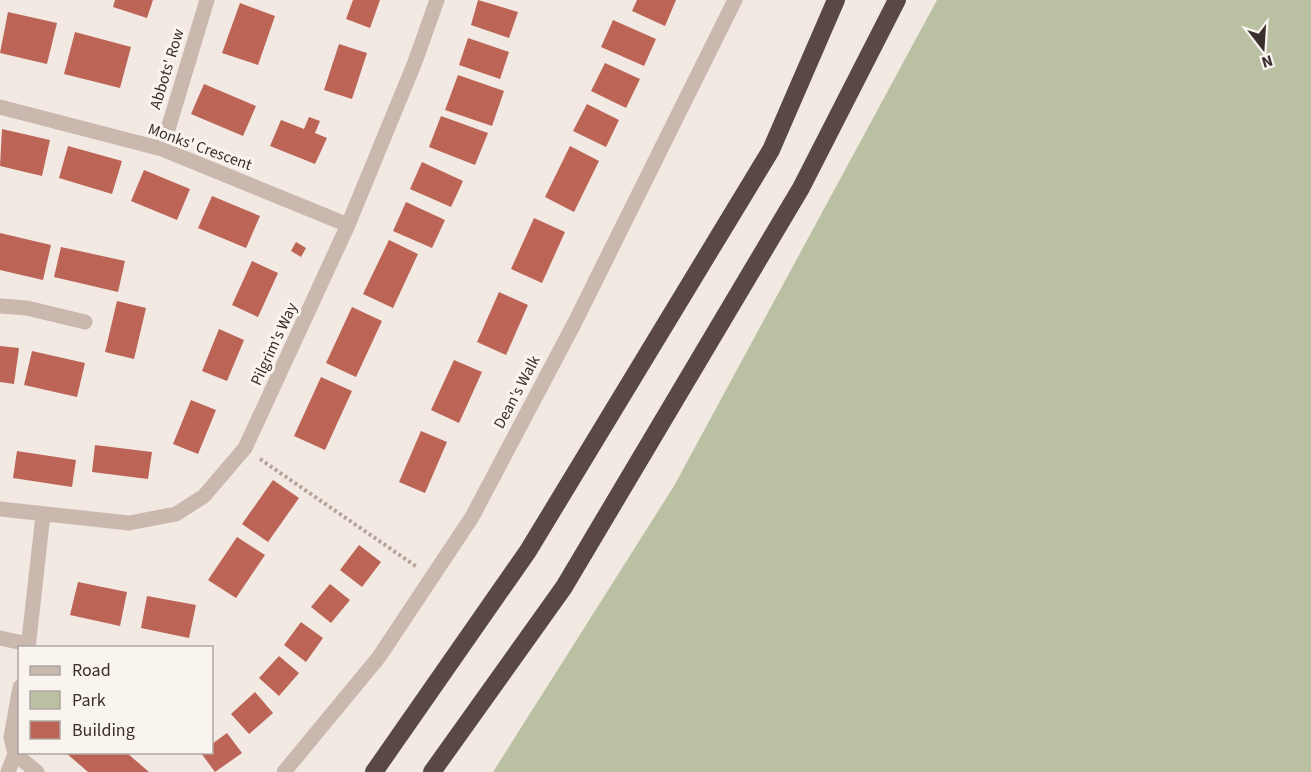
<svg xmlns="http://www.w3.org/2000/svg" width="1311" height="772" viewBox="0 0 1311 772" font-family="'Source Sans 3',sans-serif">
<rect width="100%" height="100%" fill="#f2e9e3"/>
<path fill="#bac1a3" d="M937,0H1311V772H493L674,486Z"/>
<path fill="#bc6456" d="M115,0H153L147,18L113,7Z
M353,0H380L370,28L346,19Z
M478,0L518,12L509,38L471,25Z
M637,0H676L665,26L632,11Z
M240,3L275,16L258,65L222,53Z
M8,12L57,23L47,64L0,53Z
M613,20L656,39L644,66L601,47Z
M75,32L131,47L120,88L64,74Z
M468,38L509,52L500,79L459,65Z
M339,44L367,53L352,99L324,90Z
M605,63L640,79L626,108L591,91Z
M458,75L504,91L492,126L445,110Z
M204,84L256,106L243,136L191,114Z
M587,104L619,120L606,147L573,131Z
M441,116L488,133L475,165L429,147Z
M309,117L320,121L315,133L327,138L315,164L270,146L281,120L304,129Z
M2,129L50,140L42,176L0,166Z
M68,146L122,161L112,194L59,178Z
M570,146L599,161L574,212L545,197Z
M422,162L463,181L451,207L410,189Z
M144,170L190,189L177,220L131,201Z
M212,196L260,216L246,248L198,228Z
M406,202L445,220L432,248L393,231Z
M534,218L565,232L542,283L511,269Z
M0,233L51,245L43,280L0,270Z
M389,240L418,254L393,308L363,294Z
M296,242L306,248L301,257L291,251Z
M61,247L125,261L118,292L54,277Z
M252,261L278,273L258,317L232,305Z
M499,292L528,305L506,355L477,342Z
M117,301L146,308L134,359L105,352Z
M352,307L382,321L356,377L326,363Z
M219,329L244,340L227,381L202,371Z
M0,346L19,348L14,384L0,382Z
M32,351L85,363L77,397L24,385Z
M454,360L482,372L459,423L431,410Z
M321,377L352,391L325,450L294,436Z
M191,400L216,410L198,454L173,444Z
M421,431L447,442L425,493L399,482Z
M95,445L152,452L148,479L92,472Z
M17,451L76,460L72,487L13,478Z
M273,480L299,498L268,542L242,524Z
M237,537L265,555L236,598L208,580Z
M359,545L381,562L362,587L340,570Z
M78,582L127,592L120,626L70,615Z
M330,584L350,600L331,623L311,607Z
M147,596L196,605L189,638L141,628Z
M301,622L323,638L306,662L284,645Z
M279,656L299,673L279,696L259,678Z
M255,692L273,713L249,734L231,714Z
M227,733L242,753L215,772L201,753H212V744Z
M66,753H127L149,772H88Z"/>
<g fill="none" stroke-linecap="round" stroke-linejoin="round">
<path stroke="#b6a299" stroke-width="4" stroke-dasharray="3 3" stroke-linecap="butt" d="M260,459L417,567"/>
<path stroke="#cab8af" stroke-width="15" d="M0,107L162,149L348,225
M162,149L207,0
M0,306L27,308L85,322
M0,509L129,523L176,514L204,496L245,448L348,225L415,62L437,0
M0,638L28,644
M28,648L43,515
M20,687L11,737L15,754L37,772
M8,772L15,754
M284,772L379,657L472,517L574,324L735,0"/>
<path stroke="#594844" stroke-width="18" d="M374,772L528,551L771,150L836,0
M432,772L564,587L801,188L897,0"/>
</g>
<g text-anchor="middle" dominant-baseline="central" stroke-width="6" stroke-linejoin="round" paint-order="stroke">
<g font-size="16" fill="#392f2c" stroke="#faf4ef">
<text transform="translate(167 69) rotate(-73)">Abbots' Row</text>
<text transform="translate(200 147) rotate(20)">Monks' Crescent</text>
<text transform="translate(274 344) rotate(-65)">Pilgrim's Way</text>
<text transform="translate(517 392) rotate(-62)">Dean's Walk</text>
</g>
</g>
<rect x="18" y="646" width="195" height="108" fill="#faf4ef" stroke="#ada5a1" stroke-width="1.5"/>
<rect x="30" y="666" width="30" height="9" fill="#cab8af" stroke="#ada5a1" stroke-width="1.5"/>
<text x="72" y="676" font-size="18" fill="#392f2c">Road</text>
<rect x="30" y="691" width="30" height="18" fill="#bac1a3" stroke="#ada5a1" stroke-width="1.5"/>
<text x="72" y="706" font-size="18" fill="#392f2c">Park</text>
<rect x="30" y="721" width="30" height="18" fill="#bc6456" stroke="#ada5a1" stroke-width="1.5"/>
<text x="72" y="736" font-size="18" fill="#392f2c">Building</text>
<g transform="translate(1263 48) rotate(163)" stroke="#faf4ef" stroke-width="4.5" paint-order="stroke">
<path d="M0-4.5L10 22L0 15L-10 22Z" fill="#392f2c"/>
<text y="-9" font-size="16" font-weight="bold" text-anchor="middle" fill="#392f2c">N</text>
</g>
</svg>
